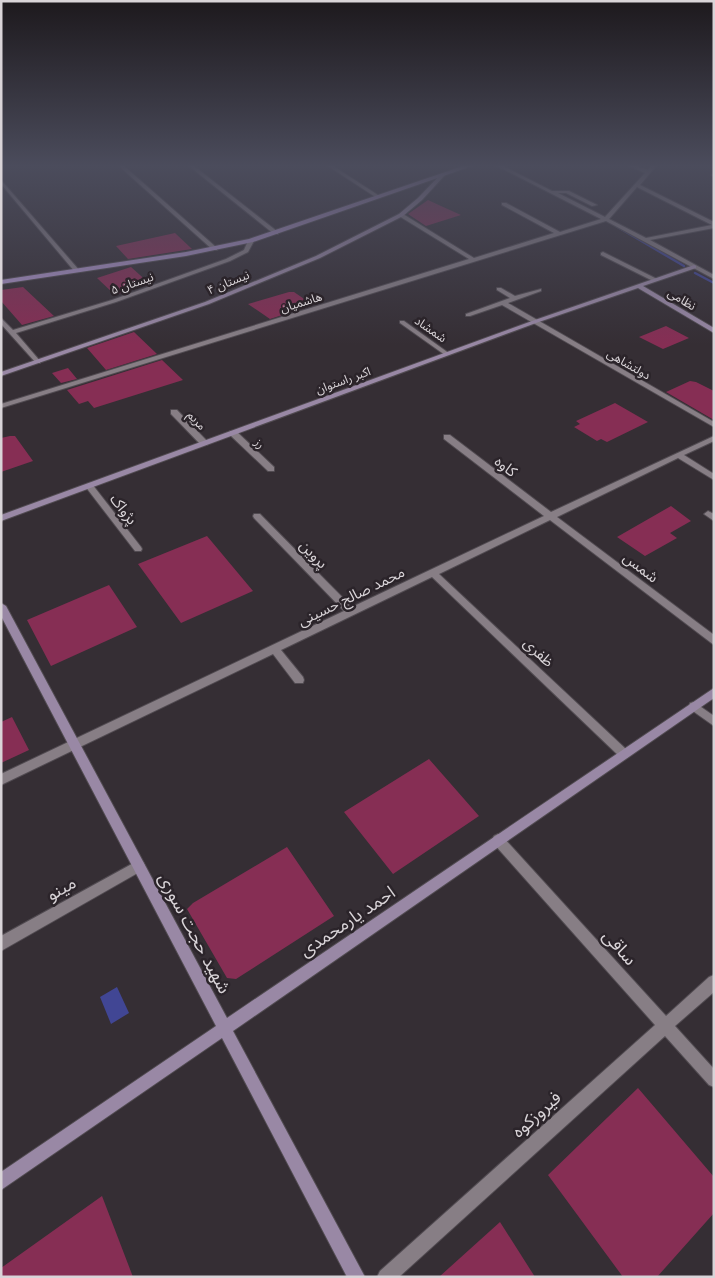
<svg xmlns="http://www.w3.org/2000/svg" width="715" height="1278" viewBox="0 0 715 1278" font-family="Lora,'Noto Sans Arabic',serif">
<rect width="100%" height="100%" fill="#352e34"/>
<path fill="#414694" d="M117,987L129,1013L111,1024L100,997Z"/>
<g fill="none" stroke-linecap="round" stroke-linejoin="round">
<path stroke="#414694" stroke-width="2.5" d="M616,226L684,266
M695,273L714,283"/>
</g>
<path fill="#862e54" d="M428,200L441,206L461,215L426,226L408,214Z
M175,233L192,249L128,259L116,246Z
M131,267L150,284L115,295L97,278Z
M23,287L54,316L22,325L1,301V290Z
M289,292H294L313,305L270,319L248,304Z
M666,326L689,338L663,349L639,337Z
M134,332L157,354L106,370L87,348Z
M162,360L183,380L94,408L88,401L79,404L67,390Z
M68,368L77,379L61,383L52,373Z
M690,381L696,382L714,391V420L666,392Z
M615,403L648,422L607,442L601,439L597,441L574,427L580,424L576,421Z
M10,436H15L33,461L1,472V438Z
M671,506L691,521L670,533L677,538L645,556L617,537Z
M207,536L253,591L181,623L138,564Z
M109,585L137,627L51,666L27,620Z
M12,717L29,750L1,763V722Z
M429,759L479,816L393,874L344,812Z
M287,847L334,916L236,979L227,978L187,909L193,903Z
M638,1088L714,1177V1213L657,1277H623L548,1175Z
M102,1196L133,1277H1V1268Z
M500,1222L535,1277H439Z"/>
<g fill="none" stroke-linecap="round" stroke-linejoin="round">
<g stroke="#514b51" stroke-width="2">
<path id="street" d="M119,166H124L217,248V250H213Z
M189,166H194L278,232V234H274Z
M328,166H333L381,197L377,198Z
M497,166H503L552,191H569L597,205L592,206L566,193H558L605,217L645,173L629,166H636L648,170L651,166H656L640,185L714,222V228L650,240L714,275V279L606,221L1,408V404L469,259L399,216V214H403L474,258L554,233L502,205V203H506L560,232L601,219ZM637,187L712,225L646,238L609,219Z
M713,174H714V177L711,175Z
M1,180L79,270V272H75L1,184Z
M251,239L254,241L248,252L230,261L116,302L16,333L40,361V363H36L1,324V318L13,330L112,300L226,259L244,250L248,241Z
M603,252L657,279L658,280L653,281L601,255V253Z
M497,288H501L515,296L541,289V291L508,303L714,422V427L502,305L470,316H466V314L510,298L497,290Z
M400,321H404L450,354L445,355L400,323Z
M171,410H177L207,441V445H201L171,414Z
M230,431H236L274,467V471H268L230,435Z
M444,435H450L551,512L714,436V441L684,455L714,474V480L678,458L557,517L714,635V645L550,520L439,574L628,751L630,754L628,757L624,759L620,757L432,577L281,650L303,677L304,680L303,683H295L273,654L1,785V774L344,611L254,518L253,516L254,514H260L352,607L544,516L444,439Z
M89,483L92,484L141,547L142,549L141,551H135L85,486Z
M708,511L714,514V521L704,514Z
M694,702L714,716V726L690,709L689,706L690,703Z
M498,834L502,836L666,1016L709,977L714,975V992L675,1026L714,1069V1087L709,1085L665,1036L399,1277H377L380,1271L655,1025L494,844L492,840L494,836Z
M139,860L143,862L145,866L143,870L1,951V936Z"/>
</g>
<g stroke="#514b51" stroke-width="2">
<path id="secondary" d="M441,174L445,175L422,200L403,216L320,258L209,304L1,376V372L205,302L316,256L399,214L418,198Z
M694,265L696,266V268L643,286L714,328V333L638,288L536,323L1,521V515L532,321Z
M1,603L6,606L227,1018L714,688V698L233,1031L365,1277H347L222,1038L1,1190V1172L216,1026L1,616Z"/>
</g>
<g stroke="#514b51" stroke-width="2">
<path id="primary" d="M463,166H472L253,242L186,256L1,284V280L186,252L249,239Z"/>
</g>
<use href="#street" fill="#877e85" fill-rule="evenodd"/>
<use href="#secondary" fill="#9988a5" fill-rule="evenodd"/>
<use href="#primary" fill="#aa91c5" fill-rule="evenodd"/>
</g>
<linearGradient id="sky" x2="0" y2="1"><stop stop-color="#1d191d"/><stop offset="0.48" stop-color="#4b4c5c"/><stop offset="1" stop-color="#4b4c5c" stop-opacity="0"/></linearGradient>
<rect width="715" height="345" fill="url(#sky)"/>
<g text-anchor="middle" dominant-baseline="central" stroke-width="5" stroke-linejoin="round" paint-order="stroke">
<g font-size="12" fill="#d9d4d8" stroke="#2b242a">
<text transform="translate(228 282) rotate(-22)">نیستان ۴</text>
<text transform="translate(132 283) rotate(-19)">نیستان ۵</text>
<text transform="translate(682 299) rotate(31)">نظامی</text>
<text transform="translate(301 302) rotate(-17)">هاشمیان</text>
<text transform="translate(431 329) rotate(35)">شمشاد</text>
<text transform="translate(629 364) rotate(30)">دولتشاهی</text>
<text transform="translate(343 380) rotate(-20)">اکبر راستوان</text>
<text transform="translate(197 420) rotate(47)">مریم</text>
<text transform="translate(260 443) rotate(44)">رز</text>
</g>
<g font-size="15" fill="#d9d4d8" stroke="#2b242a">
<text transform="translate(506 466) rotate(38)">کاوه</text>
<text transform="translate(124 509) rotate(52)">پژواک</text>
<text transform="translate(314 554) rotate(46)">پروین</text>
<text transform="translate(641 567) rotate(37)">شمس</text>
<text transform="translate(351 596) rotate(-26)">محمد صالح حسینی</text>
<text transform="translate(539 652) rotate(43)">ظفری</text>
</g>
<g font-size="18" fill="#d9d4d8" stroke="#2b242a">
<text transform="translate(61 888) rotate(-29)">مینو</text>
<text transform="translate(347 921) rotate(-34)">احمد یارمحمدی</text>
<text transform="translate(195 933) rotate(62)">شهید حجت سوری</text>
<text transform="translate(620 947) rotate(48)">ساقی</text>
<text transform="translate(536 1114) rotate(-42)">فیروزکوه</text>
</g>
</g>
<rect width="715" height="1278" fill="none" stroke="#d9d4d8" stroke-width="5"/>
</svg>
